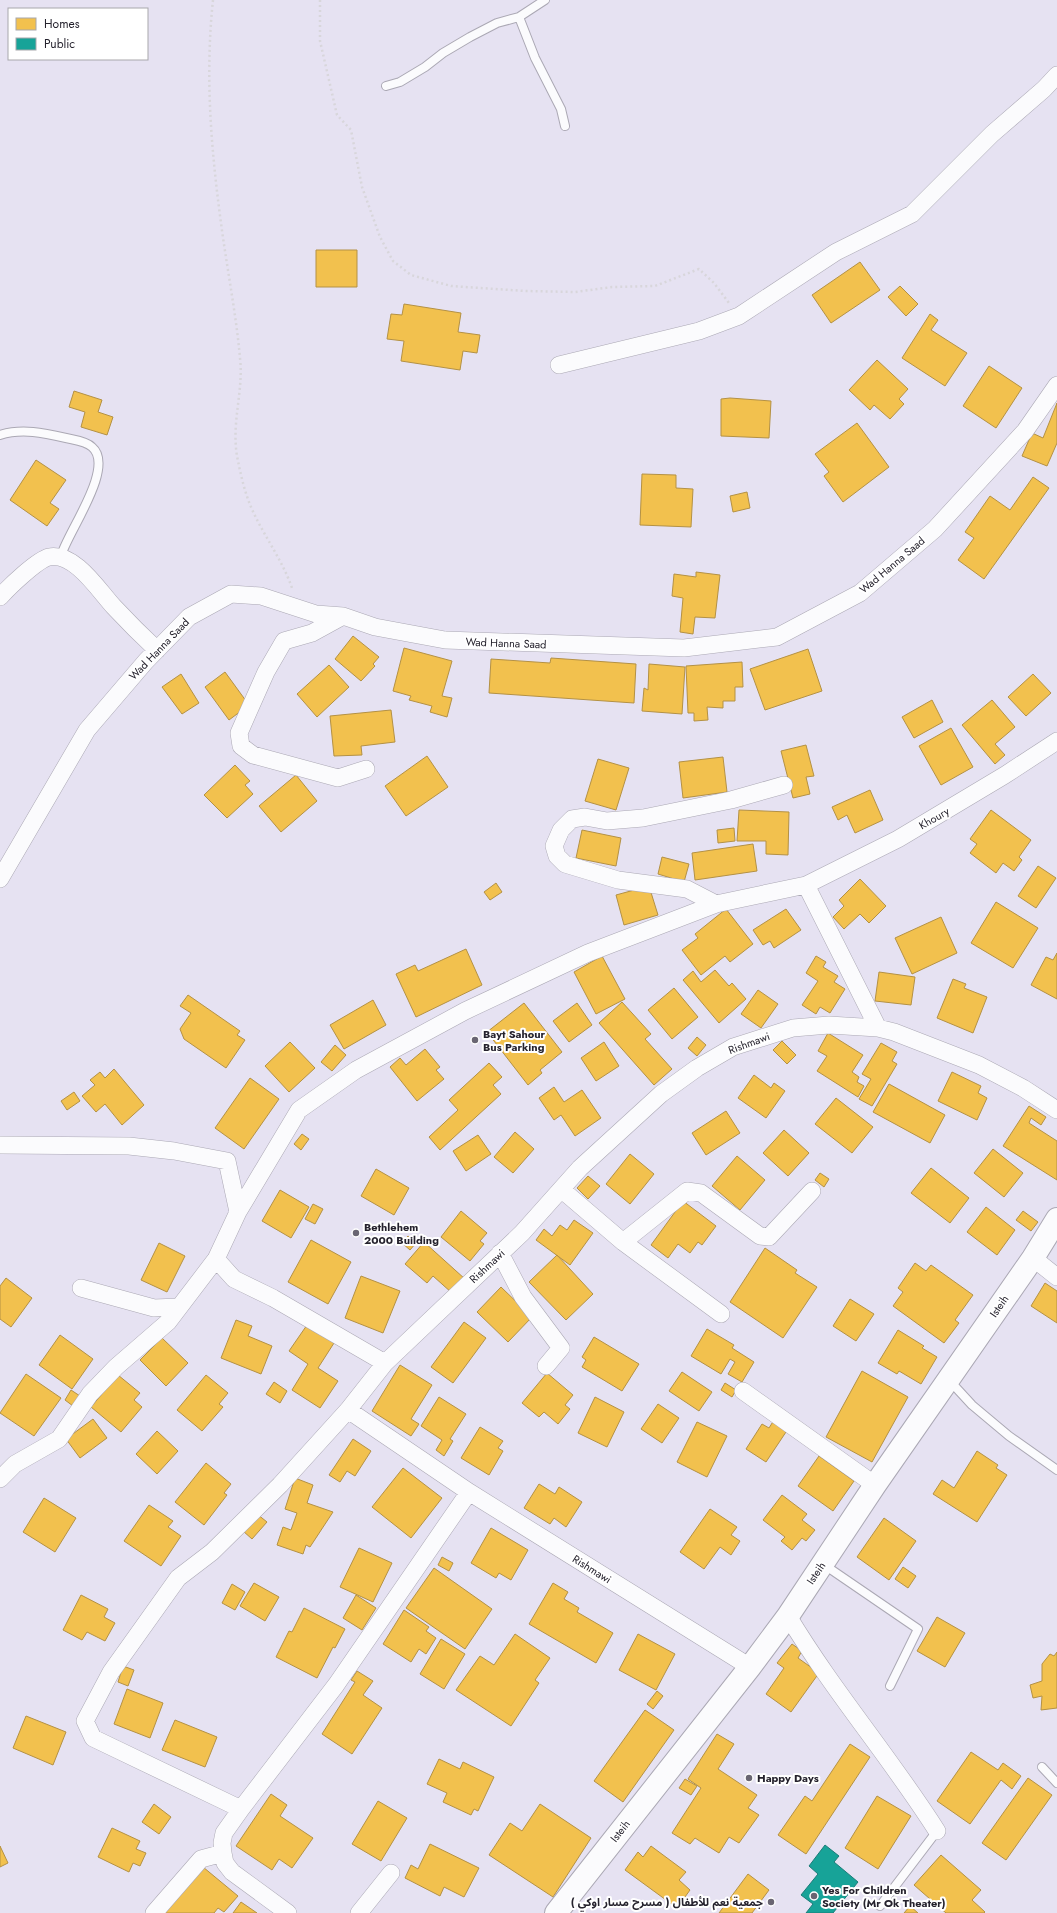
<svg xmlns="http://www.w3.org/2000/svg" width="1057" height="1913" viewBox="0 0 1057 1913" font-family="Jost,'Noto Sans Arabic',sans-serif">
<rect width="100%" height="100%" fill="#e6e2f2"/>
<path fill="#f2c14e" stroke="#b49144" d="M316,250H357V287H316Z
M860,262L880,290L831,323L812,295Z
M900,286L918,304L906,316L888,297Z
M404,304L461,313L458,332L480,335L477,353L463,351L460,370L401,361L404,341L387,339L391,314L402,315Z
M930,314L938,320L931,330L967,353L945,386L902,358Z
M877,360L908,389L899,399L904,404L890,419L874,405L870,410L849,390Z
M989,366L1022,388L996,428L963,406Z
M74,391L102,400L98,412L113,417L107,435L81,427L85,412L69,407Z
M730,398L771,401L769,438L721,436V399Z
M1057,403V443L1047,466L1022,456L1032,433L1043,438Z
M857,423L889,467L843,502L824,476L829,472L815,454Z
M36,460L66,480L50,503L59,509L47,526L10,500Z
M642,474L676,475V488L693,489L691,527L640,525Z
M1033,477L1049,488L984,579L958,560L974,538L965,532L990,496L1010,510Z
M747,492L750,508L733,512L730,496Z
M696,572L720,575L715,618L695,617L693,634L680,632L683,598L672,596L674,574L696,577Z
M353,636L379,657L373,664L375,666L361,681L335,659Z
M404,648L452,661L442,696L452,698L447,717L430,712L432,706L409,700L411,696L393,691Z
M808,649L822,691L765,710L750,669Z
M551,658L636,664L634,703L489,693L491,659L550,663Z
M742,662L743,687H735V701H723V708L707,707L708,720L694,721V713H688L686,666Z
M649,664L685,667L682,714L642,711L644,688L648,690Z
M329,665L349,687L317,717L297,694Z
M225,672L249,705L229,720L205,687Z
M181,674L199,703L182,714L162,687Z
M1033,674L1051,693L1026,716L1008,697Z
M932,700L943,722L914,738L902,717Z
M992,700L1015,727L995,744L1005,755L995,764L962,725Z
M391,710L395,742L361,746L362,755L334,756L330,716Z
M951,728L973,767L941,785L919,746Z
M806,745L814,776L806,777L810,794L793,798L781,751Z
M427,756L448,787L406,816L385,786Z
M723,757L727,792L683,798L679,762Z
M598,759L629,768L616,810L585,801Z
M235,765L250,781L245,785L253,794L227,818L204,795Z
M296,775L317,801L281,832L259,806Z
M870,790L883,820L855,833L847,815L838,820L832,807Z
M739,810L789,812L788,855L766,854V841H737Z
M991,810L1031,840L1019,857L1022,860L1014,871L1003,863L996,873L970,853L977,844L970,839Z
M734,828L735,841L718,843L717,830Z
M582,830L621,838L616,866L576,858Z
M753,844L757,871L695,880L692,853Z
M662,857L689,864L684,882L658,874Z
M1038,866L1056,878L1036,908L1018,896Z
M860,879L886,906L869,923L860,914L844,929L833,917L844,906L839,900Z
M496,883L502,892L490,900L484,892Z
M649,886L658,915L624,925L616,895Z
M996,902L1038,928L1013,968L971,943Z
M726,909L753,944L730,962L725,956L701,975L682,950L698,938L695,934Z
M786,909L801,930L774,948L770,941L763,945L753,930Z
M941,917L957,953L912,974L895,938Z
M466,949L482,985L416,1017L396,974L415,965L418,971Z
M1057,953V999L1031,985L1046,957L1053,960Z
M602,956L625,999L596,1014L574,972Z
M816,956L826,962L823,967L838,976L834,982L845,989L830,1013L820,1007L816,1014L802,1005L818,981L806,973Z
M715,970L729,986L732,983L746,999L719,1023L683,980L693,971L701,982Z
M879,972L915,977L911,1005L875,1001Z
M953,979L966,984L964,988L987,997L973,1033L937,1018Z
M674,988L698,1017L672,1039L648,1010Z
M758,990L778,1004L761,1028L741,1014Z
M188,995L240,1031L237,1035L245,1040L226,1068L184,1039L180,1029L191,1013L180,1006Z
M373,1000L386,1025L344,1049L330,1025Z
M622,1002L651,1034L645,1039L672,1069L654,1085L599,1023Z
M524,1003L562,1052L540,1070L542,1073L528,1085L487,1032Z
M577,1003L592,1025L569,1042L553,1021Z
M828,1033L863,1055L852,1072L859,1077L857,1082L864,1086L858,1097L817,1071L827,1056L818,1051Z
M697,1037L706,1045L697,1056L688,1048Z
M782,1041L796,1055L787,1064L773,1050Z
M290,1042L315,1068L289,1092L265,1066Z
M604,1042L619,1066L596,1081L581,1058Z
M881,1043L897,1052L892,1061L897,1064L872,1106L859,1099L871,1079L862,1074Z
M335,1045L346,1055L332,1071L321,1062Z
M425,1049L440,1067L436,1070L444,1079L417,1101L390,1067L400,1058L406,1065Z
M489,1063L502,1077L493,1085L501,1094L440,1150L429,1137L458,1110L449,1100Z
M114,1069L144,1105L122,1125L105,1104L96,1112L82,1096L95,1085L90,1080L100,1072L105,1078Z
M952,1072L981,1086L978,1093L987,1098L977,1120L938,1101Z
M754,1075L771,1088L774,1083L785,1091L766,1118L738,1098Z
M250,1078L279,1099L244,1149L215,1128Z
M889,1084L945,1115L930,1143L873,1112Z
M554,1087L564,1102L582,1090L601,1118L575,1136L561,1115L554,1120L539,1098Z
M74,1092L80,1101L67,1110L61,1101Z
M836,1098L873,1127L852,1153L815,1124Z
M1029,1106L1046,1117L1041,1125L1031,1118L1029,1123L1057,1141V1180L1003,1146Z
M726,1111L740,1133L706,1155L692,1133Z
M784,1130L809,1153L788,1176L763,1153Z
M515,1132L534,1149L513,1173L494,1157Z
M302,1134L309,1139L301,1150L294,1144Z
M478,1135L491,1154L466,1171L453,1151Z
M993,1149L1023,1173L1004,1197L974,1173Z
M630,1154L654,1174L630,1204L606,1184Z
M737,1156L765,1180L740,1210L712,1186Z
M931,1168L969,1198L950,1223L911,1193Z
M376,1169L409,1188L394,1215L361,1196Z
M820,1173L829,1179L824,1187L815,1180Z
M588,1176L600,1186L588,1199L577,1188Z
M280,1190L309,1207L291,1238L262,1221Z
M683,1201L716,1226L702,1245L698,1242L690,1253L678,1244L668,1258L651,1245Z
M313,1204L323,1209L315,1224L305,1219Z
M986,1207L1015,1230L997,1255L967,1232Z
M461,1211L487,1233L480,1241L484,1244L470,1261L441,1237Z
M1023,1211L1038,1222L1031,1231L1016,1220Z
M574,1220L593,1233L570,1265L536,1240L544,1229L552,1236L560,1225L567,1230Z
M408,1236L416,1243L410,1250L402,1243Z
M311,1240L351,1262L328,1304L288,1282Z
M424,1242L465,1279L452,1293L433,1276L427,1283L405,1264Z
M159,1243L185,1256L167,1292L141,1280Z
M765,1248L797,1270L795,1273L817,1287L783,1338L730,1302Z
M557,1255L593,1294L566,1320L529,1282Z
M915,1263L926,1271L931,1265L973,1295L955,1320L959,1323L944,1343L893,1306L903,1292L898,1288Z
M361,1276L400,1291L383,1333L345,1318Z
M6,1278L32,1298L11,1327L0,1319V1286Z
M1045,1283L1057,1291V1323L1031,1306Z
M501,1287L532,1317L508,1342L477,1312Z
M850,1299L874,1314L856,1341L833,1326Z
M236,1320L252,1326L248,1336L272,1346L261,1374L221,1358Z
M464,1322L486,1338L453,1383L431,1367Z
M307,1325L334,1343L318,1368L338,1381L320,1408L292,1390L308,1364L289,1351Z
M707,1329L734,1345L732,1348L754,1362L742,1382L728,1374L735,1362L730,1359L721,1374L691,1356Z
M898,1330L924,1346L922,1348L937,1357L921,1384L899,1371L897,1374L878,1363Z
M60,1335L93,1359L72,1389L39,1365Z
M594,1337L639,1364L622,1391L582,1367L586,1360L582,1357Z
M162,1338L188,1363L166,1386L140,1360Z
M400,1365L432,1385L411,1419L419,1424L411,1436L372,1411Z
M862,1371L908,1397L872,1462L826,1437Z
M682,1372L712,1392L699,1411L669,1391Z
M547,1373L573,1395L565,1405L570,1409L558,1424L544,1412L539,1417L522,1403Z
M26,1374L61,1398L34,1436L0,1413Z
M118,1375L140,1393L134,1400L142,1407L121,1432L91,1407Z
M206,1375L228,1393L219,1404L223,1407L202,1431L177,1410Z
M274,1382L287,1391L280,1403L266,1394Z
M725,1383L736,1390L732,1397L721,1390Z
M71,1390L80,1396L73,1406L65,1400Z
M439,1397L466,1414L450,1439L453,1441L444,1456L436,1450L442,1440L421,1426Z
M595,1397L624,1412L607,1447L578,1433Z
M658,1404L679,1418L662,1443L641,1429Z
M93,1419L107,1438L80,1458L66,1439Z
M774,1420L788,1429L766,1462L746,1449L762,1424L769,1428Z
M697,1422L727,1436L707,1477L677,1462Z
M480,1427L503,1441L498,1448L503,1451L489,1475L461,1458Z
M157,1431L178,1451L157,1474L136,1454Z
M353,1439L371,1451L355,1476L347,1471L340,1482L329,1475Z
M977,1451L998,1465L996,1468L1007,1475L977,1522L933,1494L942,1480L954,1488Z
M819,1456L854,1481L833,1511L798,1486Z
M206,1463L231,1484L224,1493L227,1495L204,1525L175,1502Z
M403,1468L442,1498L411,1538L372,1507Z
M295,1478L313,1485L307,1503L333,1512L310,1547L306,1545L303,1554L277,1545L283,1527L291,1530L297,1513L285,1509Z
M539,1484L555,1494L559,1487L582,1502L566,1527L554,1518L550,1524L524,1508Z
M782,1495L807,1514L802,1520L815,1530L806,1541L802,1538L792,1550L781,1541L785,1537L763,1520Z
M44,1498L76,1518L55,1552L23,1532Z
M149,1505L173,1521L168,1527L181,1536L161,1566L124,1541Z
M710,1509L737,1527L731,1535L740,1541L731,1555L720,1547L704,1569L680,1552Z
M257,1514L267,1522L252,1539L243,1531Z
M884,1518L916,1541L889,1580L857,1557Z
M491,1528L528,1550L511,1580L499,1573L496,1578L471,1563Z
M359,1548L392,1563L373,1602L340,1587Z
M442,1557L453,1563L449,1571L438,1565Z
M903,1567L916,1576L908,1588L895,1579Z
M434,1568L492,1609L465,1649L406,1608Z
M254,1583L279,1597L265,1621L240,1606Z
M553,1583L568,1592L564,1599L579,1608L577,1612L613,1633L596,1663L529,1624Z
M232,1584L245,1592L235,1610L222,1603Z
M81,1595L108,1609L104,1617L115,1623L105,1641L87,1632L82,1640L63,1630Z
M356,1595L376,1608L362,1630L343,1618Z
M304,1608L345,1629L335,1648L333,1647L317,1678L276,1657L289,1631L292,1632Z
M404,1610L429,1627L426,1631L436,1638L426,1654L419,1649L411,1662L383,1644Z
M937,1617L965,1633L945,1667L917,1651Z
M515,1634L550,1658L535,1680L539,1683L511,1726L456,1690L480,1656L494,1665Z
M638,1634L675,1654L656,1690L619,1670Z
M441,1639L465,1654L444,1689L420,1674Z
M792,1644L802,1651L798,1658L819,1673L791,1712L766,1694L784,1668L777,1663Z
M1057,1652V1708L1041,1710L1042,1696L1033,1698L1030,1685L1042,1681V1664L1050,1654L1054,1656Z
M123,1666L134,1670L128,1686L118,1682Z
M357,1671L373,1681L363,1695L382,1708L352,1754L322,1734L355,1682L351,1680Z
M127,1689L163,1703L150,1738L114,1724Z
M657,1691L663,1696L653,1709L647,1704Z
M645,1710L674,1730L623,1802L594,1781Z
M26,1716L66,1732L53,1765L13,1748Z
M175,1720L217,1737L205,1767L162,1750Z
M717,1734L734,1744L718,1769L757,1795L748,1808L759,1815L739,1843L729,1837L719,1853L695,1838L690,1844L672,1833L701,1788L688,1779Z
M850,1744L870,1757L806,1854L778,1835L805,1796L812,1801Z
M971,1752L998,1770L1003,1763L1021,1776L1012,1789L1001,1780L970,1824L937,1801Z
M439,1759L460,1769L463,1762L494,1777L478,1811L474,1809L471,1815L443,1802L447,1793L427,1784Z
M1028,1778L1052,1795L1006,1860L982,1843Z
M685,1779L697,1786L691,1795L679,1788Z
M271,1794L287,1805L280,1816L313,1838L292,1868L279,1859L272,1870L236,1846Z
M877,1796L911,1816L878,1869L845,1848Z
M378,1801L407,1818L381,1861L352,1844Z
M154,1804L171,1817L159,1834L142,1822Z
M540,1804L591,1838L553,1897L489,1855L510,1823L522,1831Z
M112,1828L140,1841L136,1849L146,1853L140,1866L133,1863L129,1872L98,1857Z
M430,1844L479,1868L464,1897L444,1887L440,1896L405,1878L411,1865L418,1869Z
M0,1846L8,1863L0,1867Z
M651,1846L686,1872L679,1880L690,1890L677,1908L625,1870L638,1852L643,1857Z
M941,1855L981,1890L972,1900L985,1912L984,1913H946L914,1885Z
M203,1867L238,1896L224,1912L218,1908L214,1913H166L165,1912Z
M748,1874L769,1890L752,1913H719Z
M241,1902L257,1913H233Z
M910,1906L918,1913H904Z"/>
<path fill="#17a398" stroke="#1b7c78" d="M825,1845L839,1856L834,1862L858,1882L833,1913H806L813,1904L801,1895L818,1874L809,1866Z"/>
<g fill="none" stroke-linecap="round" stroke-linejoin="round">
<g stroke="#aba8b4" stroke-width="10">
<path id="lane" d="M519,17L535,58L561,109L565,126
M386,86L400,82L425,67L443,53L470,37L497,23L519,17L545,0
M0,435C22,428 44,433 66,438C74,440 86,441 92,447C116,467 67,533 61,556
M949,1380L972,1405L1009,1436L1057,1470
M823,1564L918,1629L890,1686
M1042,1767L1057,1783
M880,1906L937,1831"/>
</g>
<g stroke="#aba8b4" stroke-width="18">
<path id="street" d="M559,365L699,331L739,316L836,252L912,214L992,134L1044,89L1057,75
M0,597C9,587 37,560 49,557C75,552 99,591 114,607C128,622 142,636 157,650
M343,616L312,633L284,641L266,672L239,733L241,746L253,755L338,778L366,769
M0,879L87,730L146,661L189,617L231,594L261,596L316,614L343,616L375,627L445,640L684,648L777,637L860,593L935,529L1025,431L1057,385
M806,885L878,1028
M716,904L687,889L618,880L565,864L557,856L554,846L561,830L572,819L585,817L607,821L643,818L731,800L784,785
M0,1145L129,1146L174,1151L227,1161L238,1212
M561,1189L623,1242L721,1314
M623,1242L687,1191L701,1193L760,1236L769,1237L812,1191
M500,1253L523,1297L561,1348L546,1366
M1033,1258L1057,1277
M216,1259L234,1279L273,1298L385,1363
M81,1288L154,1308L179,1307
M743,1391L875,1485
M348,1410L469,1492L750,1667
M0,1479L15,1464L59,1439L90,1394L116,1367L168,1322L216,1259L238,1212L299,1110L356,1070L465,1011L588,953L716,904L806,885L898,839L1005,775L1057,741
M788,1616C833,1691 890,1757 937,1831
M241,1809L93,1738L85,1721L111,1672L178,1578L212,1552L280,1485L348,1410L385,1363L522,1233L580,1168L661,1094L697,1068L733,1047L793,1028L829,1025L878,1028L894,1032L979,1065L1023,1088L1057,1110
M154,1913L201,1859L223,1853
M288,1913L232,1872L225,1863L223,1853L222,1843L224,1833L241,1809L336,1685L469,1492
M359,1913L391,1873"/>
</g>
<g stroke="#aba8b4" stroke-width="24">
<path id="secondary" d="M556,1913L750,1667L788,1616L875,1485L1033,1258L1057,1219"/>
</g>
<path stroke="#d8d6db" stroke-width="2.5" stroke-dasharray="2 3" stroke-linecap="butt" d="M213,0C205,75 211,149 221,223C227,269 236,313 240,358C244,392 230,425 238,461C241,476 245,493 251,507C263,535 282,559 292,588
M320,0V41L337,115L351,130L362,187L380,237L393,261L411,275L451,286L525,291L575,292L612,287L655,286L699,269L714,283L729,303"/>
<use href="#lane" stroke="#fbfbfd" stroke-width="8"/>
<use href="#street" stroke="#fbfbfd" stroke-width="17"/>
<use href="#secondary" stroke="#fbfbfd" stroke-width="22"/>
</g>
<g fill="#696572" stroke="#fff" stroke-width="1.5">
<circle cx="475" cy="1040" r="4"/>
<circle cx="356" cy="1233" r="4"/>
<circle cx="749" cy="1778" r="4"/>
<circle cx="814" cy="1896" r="4"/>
<circle cx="771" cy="1902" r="4"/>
</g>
<g text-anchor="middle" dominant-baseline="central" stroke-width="4" stroke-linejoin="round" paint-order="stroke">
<g font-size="11" fill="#25222d" stroke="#fff">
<text transform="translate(892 565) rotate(-40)">Wad Hanna Saad</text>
<text transform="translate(506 643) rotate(2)">Wad Hanna Saad</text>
<text transform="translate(159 649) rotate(-46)">Wad Hanna Saad</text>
<text transform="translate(934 818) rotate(-30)">Khoury</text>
<text transform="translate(749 1043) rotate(-20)">Rishmawi</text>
<text transform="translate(487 1266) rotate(-43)">Rishmawi</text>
<text transform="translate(999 1306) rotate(-55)">Isteih</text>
<text transform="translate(592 1569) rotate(32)">Rishmawi</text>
<text transform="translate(816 1573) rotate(-56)">Isteih</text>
<text transform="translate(620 1831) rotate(-52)">Isteih</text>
</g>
<g font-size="11" font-weight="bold" fill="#25222d" stroke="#fff" text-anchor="start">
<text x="483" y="1034">Bayt Sahour<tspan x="483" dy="13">Bus Parking</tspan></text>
<text x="364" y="1227">Bethlehem<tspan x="364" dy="13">2000 Building</tspan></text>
<text x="757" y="1778">Happy Days</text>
<text x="822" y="1890">Yes For Children<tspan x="822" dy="13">Society (Mr Ok Theater)</tspan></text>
<text x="763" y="1902" text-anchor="end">جمعية نعم للأطفال ( مسرح مسار اوكي )</text>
</g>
</g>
<rect x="8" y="8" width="140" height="52" fill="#ffffff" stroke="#a8a7ab"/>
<rect x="16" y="18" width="20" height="12" fill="#f2c14e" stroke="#a8a7ab"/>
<text x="44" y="28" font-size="12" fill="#25222d">Homes</text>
<rect x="16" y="38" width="20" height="12" fill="#17a398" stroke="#a8a7ab"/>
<text x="44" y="48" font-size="12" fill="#25222d">Public</text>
</svg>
